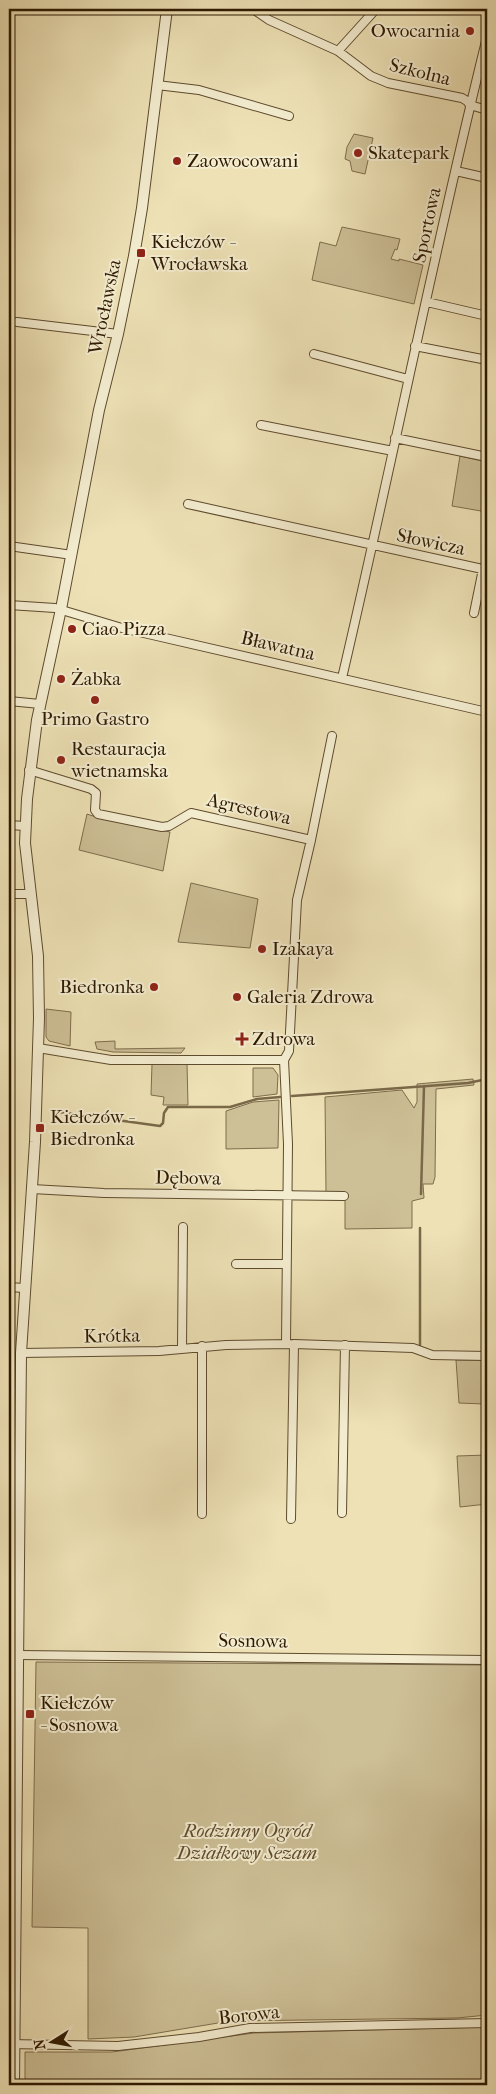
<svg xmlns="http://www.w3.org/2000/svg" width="496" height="2094" viewBox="0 0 496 2094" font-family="'IM FELL French Canon',serif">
<rect width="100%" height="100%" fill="#ede1b5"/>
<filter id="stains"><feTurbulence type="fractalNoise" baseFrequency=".004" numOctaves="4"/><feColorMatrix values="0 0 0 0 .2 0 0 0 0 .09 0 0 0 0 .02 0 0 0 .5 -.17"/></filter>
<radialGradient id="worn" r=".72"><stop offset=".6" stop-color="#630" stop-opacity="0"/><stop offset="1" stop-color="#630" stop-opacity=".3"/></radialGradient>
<path fill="#cdbf96" stroke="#7e6c4c" d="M354,134L373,138L365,174L352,171L350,161L345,159L347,147Z
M342,227L400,239L397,250L395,249L391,259L399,261V259L423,265L414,304L312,280L320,242L336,246Z
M460,456L487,462V512L452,506Z
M87,814L99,818L170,832L163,871L79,850Z
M191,883L258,899L250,948L178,942Z
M46,1009L71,1012L70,1046L49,1041L46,1037Z
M115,1041V1049L185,1048L181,1053L113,1052L97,1049L95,1042Z
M152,1064H187L188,1105H163L164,1097L151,1095Z
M253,1068H273L278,1075L277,1094L253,1097Z
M473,1079L474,1085L436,1089L435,1177L433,1184H423L424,1198L412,1201V1228L345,1229V1199L326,1193L325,1097L402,1090L414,1108L417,1102V1084Z
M279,1100L278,1148L226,1149V1111L253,1102Z
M456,1360H484V1404L459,1403Z
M487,1455V1504L460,1507L457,1456Z
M36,1662L487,1665V2015L457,2018L230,2021L134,2037L88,2039V1928L32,1927Z
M487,2027V2085H25V2052H112L254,2033Z"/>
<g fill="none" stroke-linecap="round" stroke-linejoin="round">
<path stroke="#7a6848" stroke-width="2.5" d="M292,1096L468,1083L487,1079
M52,1111L160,1126L163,1123L164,1113L168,1107H230L257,1099L280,1097
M421,1194L424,1086
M420,1345V1228"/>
<g stroke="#5e4b2e" stroke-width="10">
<path id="minor" d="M253,9L269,20L338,51L371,76L388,83L462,98L467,101L470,105
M338,51L376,9
M157,85L199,90L289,116
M470,105L487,110
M456,171L487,178
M427,302L487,316
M17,322L118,334
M415,346L487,360
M314,354L408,379
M261,425L393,451
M395,438L487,457
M188,504L487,570
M9,546L72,555
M9,605L55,608L122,628L487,712
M474,613L483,569
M342,678C392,465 434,250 487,37
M9,701L40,704
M29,770L91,789L96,793L95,810L98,814L103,815L162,827L169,826L191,813L311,840L332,736
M9,825L25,826
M9,894H31
M38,1048L111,1060H284
M32,1189L104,1193L344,1196
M236,1264H286
M9,1287L24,1288
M286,1344L288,1144L284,1060L289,1051L297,900L311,840
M182,1349L183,1227
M21,1353L159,1351L226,1345L294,1344L413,1348L432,1355L487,1356
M342,1513L345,1345
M202,1514V1346
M291,1519L294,1344
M9,1536H19
M19,1655L487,1660
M9,2044L118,2046L199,2037L250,2028L487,2023"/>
</g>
<g stroke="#5e4b2e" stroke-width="12">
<path id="tertiary" d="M14,2085L21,1353L35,1142L39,1018L38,956L25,843L27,799L37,720L61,609L99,410L118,334L134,256L142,208L167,9"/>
</g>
<use href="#minor" stroke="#f3eccf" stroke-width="8"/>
<use href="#tertiary" stroke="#f3eccf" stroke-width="10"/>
</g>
<g fill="#8f2418" stroke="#f3eccf" stroke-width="2">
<circle cx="470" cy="31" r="5"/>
<circle cx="358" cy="153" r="5"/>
<circle cx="177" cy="161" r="5"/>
<rect x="136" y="248" width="10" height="10" rx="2.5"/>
<circle cx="72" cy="629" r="5"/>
<circle cx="61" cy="679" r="5"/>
<circle cx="95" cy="700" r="5"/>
<circle cx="61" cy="760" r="5"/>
<circle cx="262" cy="949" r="5"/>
<circle cx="154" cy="987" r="5"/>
<circle cx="237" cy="997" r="5"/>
<path d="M239.5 1031.5h5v5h5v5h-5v5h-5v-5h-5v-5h5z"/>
<rect x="35" y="1123" width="10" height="10" rx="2.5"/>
<rect x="25" y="1709" width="10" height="10" rx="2.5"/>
</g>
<g text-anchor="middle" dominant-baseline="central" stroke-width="4" stroke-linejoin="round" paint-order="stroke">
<g font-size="19" fill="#2e1901" stroke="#f3eccf" text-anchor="start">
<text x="460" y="31" text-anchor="end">Owocarnia</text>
<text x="368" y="153">Skatepark</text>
<text x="187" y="161">Zaowocowani</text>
<text x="151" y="242">Kiełczów -<tspan x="151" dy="22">Wrocławska</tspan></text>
<text x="82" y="629">Ciao Pizza</text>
<text x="71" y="679">Żabka</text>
<text x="95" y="719" text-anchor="middle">Primo Gastro</text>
<text x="71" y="749">Restauracja<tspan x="71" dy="22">wietnamska</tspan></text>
<text x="272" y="949">Izakaya</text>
<text x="144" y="987" text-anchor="end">Biedronka</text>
<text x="247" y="997">Galeria Zdrowa</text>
<text x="252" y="1039">Zdrowa</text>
<text x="50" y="1117">Kiełczów -<tspan x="50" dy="22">Biedronka</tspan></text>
<text x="40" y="1703">Kiełczów<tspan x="40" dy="22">- Sosnowa</tspan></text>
</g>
<g font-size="19" fill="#2e1901" stroke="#f3eccf">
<text transform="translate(420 72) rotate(14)">Szkolna</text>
<text transform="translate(427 225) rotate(-78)">Sportowa</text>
<text transform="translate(105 307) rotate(-78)">Wrocławska</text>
<text transform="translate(431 542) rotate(12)">Słowicza</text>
<text transform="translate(278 646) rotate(13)">Bławatna</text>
<text transform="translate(249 809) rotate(13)">Agrestowa</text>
<text transform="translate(188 1178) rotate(1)">Dębowa</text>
<text transform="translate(112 1336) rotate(-1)">Krótka</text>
<text transform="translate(253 1641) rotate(1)">Sosnowa</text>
<text transform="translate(249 2015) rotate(-6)">Borowa</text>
</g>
<g font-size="19" font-style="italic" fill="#5e4b2e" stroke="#f3eccf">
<text x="247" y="1831">Rodzinny Ogród<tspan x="247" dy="22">Działkowy Sezam</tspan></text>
</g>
</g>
<rect width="496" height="2094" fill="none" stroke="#ede1b5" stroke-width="30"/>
<rect x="10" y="10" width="476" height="2074" fill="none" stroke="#2e1901" stroke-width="2.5"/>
<rect x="15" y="15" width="466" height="2064" fill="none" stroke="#2e1901"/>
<g transform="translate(52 2042) rotate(259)" stroke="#f3eccf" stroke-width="4" paint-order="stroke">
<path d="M0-4L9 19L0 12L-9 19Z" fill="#2e1901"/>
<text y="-8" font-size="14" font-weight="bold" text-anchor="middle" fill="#2e1901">N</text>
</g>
<rect width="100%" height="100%" filter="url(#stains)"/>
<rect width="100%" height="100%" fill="url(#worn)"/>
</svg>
